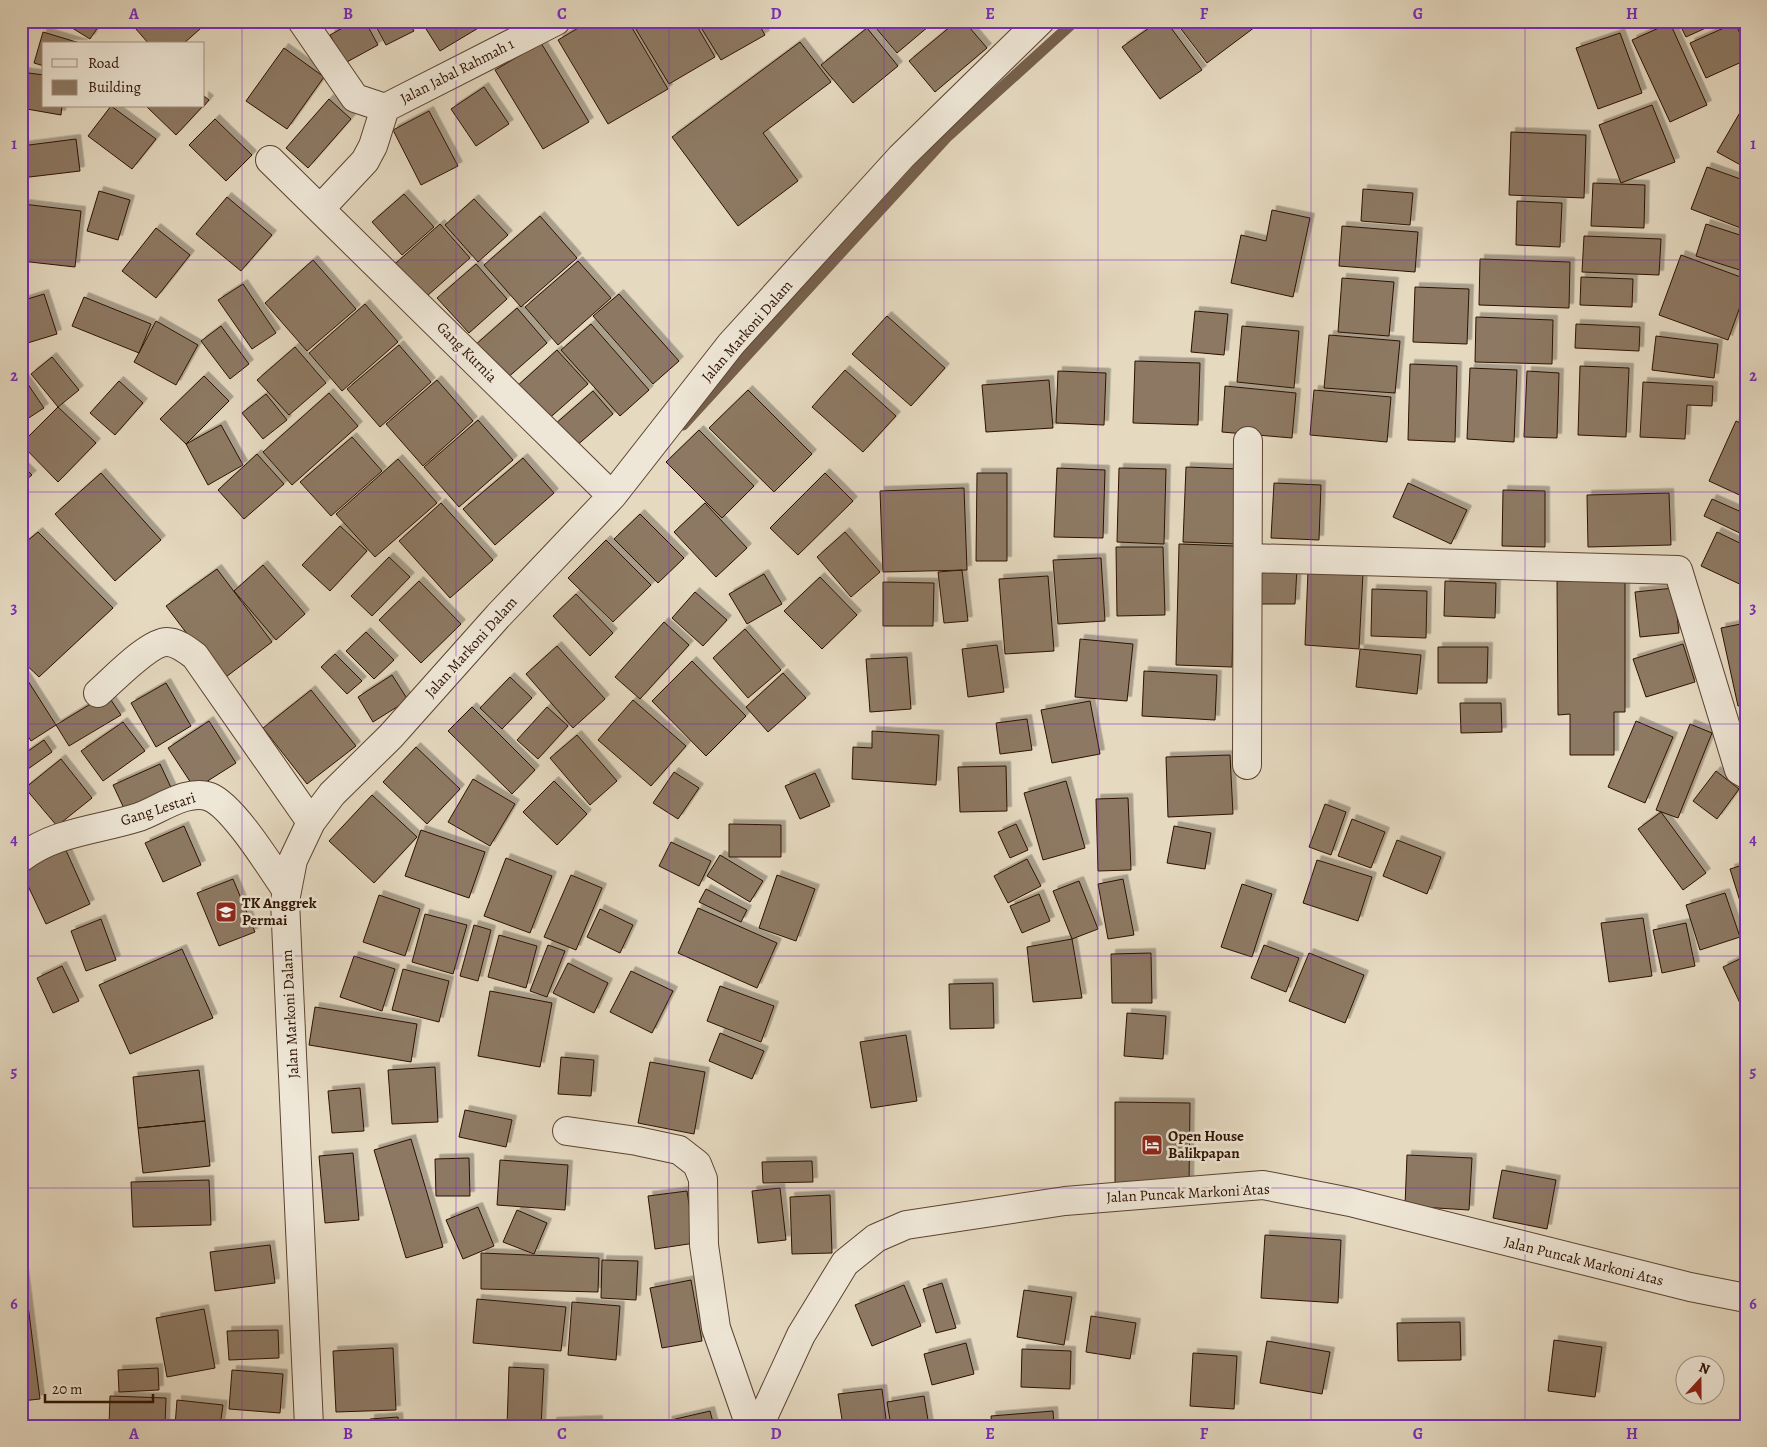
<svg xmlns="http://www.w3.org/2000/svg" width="1767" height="1447" viewBox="0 0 1767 1447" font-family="Alegreya,serif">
<defs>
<filter id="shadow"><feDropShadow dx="4.5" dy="-4.5" stdDeviation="0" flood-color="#0004"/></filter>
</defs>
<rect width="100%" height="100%" fill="#e5d9c0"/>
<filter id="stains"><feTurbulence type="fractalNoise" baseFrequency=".004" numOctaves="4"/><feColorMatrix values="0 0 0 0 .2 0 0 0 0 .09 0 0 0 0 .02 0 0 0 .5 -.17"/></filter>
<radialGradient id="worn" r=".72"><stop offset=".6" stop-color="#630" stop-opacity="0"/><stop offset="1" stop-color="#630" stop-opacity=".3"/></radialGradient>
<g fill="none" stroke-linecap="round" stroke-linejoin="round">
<path stroke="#76604c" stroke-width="11" d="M683,425L946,138L1075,21"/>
</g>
<path fill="#8d7964" stroke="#2d1100" filter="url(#shadow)" d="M61,21H102L90,39Z
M129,21H209L183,44H149Z
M355,21H365L378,45L345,63L330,35Z
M373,21H408L414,31L386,45Z
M421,21H476L480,27L440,51Z
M590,21H628L668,89L608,124L558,40Z
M631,21H694L715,57L669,84Z
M697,21H757L765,35L721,60Z
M762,21H775L765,27Z
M870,21H935L897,53Z
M957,21H964L987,48L935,92L909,61Z
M1159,21H1166L1202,70L1160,99L1122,47Z
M1175,21H1263L1207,63Z
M1678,21H1721L1686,37Z
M1670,23L1707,105L1670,122L1632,40Z
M1735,23L1746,46V60L1706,78L1690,43Z
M867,28L898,66L853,103L821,65Z
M43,32L83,44H44V66L34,63Z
M1620,33L1642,93L1598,109L1576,48Z
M800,42L831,82L763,133L798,181L738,226L672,137Z
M541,43L589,122L543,149L495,70Z
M284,48L324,77L287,129L246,101Z
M21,72L44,75V106H62L61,115L21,108Z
M484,87L509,124L476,146L451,109Z
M204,96L209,100L204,106Z
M329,99L351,119L308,168L286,148Z
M1652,105L1675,162L1621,183L1599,125Z
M111,106L156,139L132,169L88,136Z
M146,106H203L176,135Z
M1742,109L1746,112V168L1717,152Z
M429,111L458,166L421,185L393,130Z
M215,119L252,155L226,181L189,145Z
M1511,132L1586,135L1584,198L1509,195Z
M76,139L80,171L21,178V146Z
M1707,167L1746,181V230L1691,209Z
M1593,183L1645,185L1644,228L1591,226Z
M1363,189L1413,193L1410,225L1361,221Z
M99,191L130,200L118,240L87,231Z
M404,194L434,227L402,255L372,222Z
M227,197L272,235L241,271L196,234Z
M474,199L508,235L478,262L445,225Z
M1517,201L1562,203L1560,247L1516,245Z
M23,204L81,211L75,267L21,261Z
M1272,210L1310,218L1293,297L1231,283L1241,235L1266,241Z
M540,216L577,258L521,307L484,265Z
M440,224L470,258L419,303L388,270Z
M1706,224L1746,237V272L1696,256Z
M1342,226L1418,232L1415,272L1339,266Z
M156,228L190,255L156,298L122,271Z
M1584,236L1661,239L1659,275L1582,272Z
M1681,255L1746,279V290L1728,340L1659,315Z
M1480,259L1570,262L1569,308L1479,305Z
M313,260L356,309L307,351L265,303Z
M578,261L611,298L558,345L525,307Z
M476,264L507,299L469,333L437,298Z
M1581,277L1633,279L1632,307L1580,305Z
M1342,278L1394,282L1389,336L1338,332Z
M243,284L276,333L252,349L218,300Z
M1415,287L1469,289L1467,344L1413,342Z
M44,294L57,334L21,345V301Z
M619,294L679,361L653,384L593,316Z
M84,297L151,324L139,353L72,326Z
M365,304L398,342L342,391L309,353Z
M517,308L547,343L505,380L474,346Z
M1195,311L1228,314L1224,355L1191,352Z
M887,316L945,368L911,406L852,354Z
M1476,317L1553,320L1552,364L1475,362Z
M156,321L198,345L176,385L134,362Z
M591,324L649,390L620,416L561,350Z
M1576,324L1640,327L1639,351L1575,348Z
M221,326L249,364L230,379L201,341Z
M1242,326L1299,331L1294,388L1237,382Z
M1329,335L1400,341L1395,393L1324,388Z
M1656,336L1718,344L1714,378L1652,370Z
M399,345L431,382L380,427L347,389Z
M295,347L326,383L289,415L257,380Z
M557,350L588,384L545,422L515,388Z
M52,357L79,390L58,407L31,374Z
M1135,361L1200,363L1198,425L1133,423Z
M1410,364L1457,366L1455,442L1408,440Z
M1580,366L1629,368L1626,437L1578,435Z
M1470,368L1517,370L1514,442L1467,439Z
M845,370L896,416L863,452L812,407Z
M1058,371L1106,373L1104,425L1056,423Z
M1527,371L1559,373L1557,438L1524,437Z
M21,374L44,408L21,423Z
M204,376L229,401L186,444L160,419Z
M437,380L473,421L423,466L386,424Z
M1049,380L1053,428L986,432L982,385Z
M119,381L143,403L115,435L90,413Z
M1643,382L1713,386L1712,406L1687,405L1685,439L1640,437Z
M1225,386L1296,393L1292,438L1222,432Z
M748,390L812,454L774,492L709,428Z
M1314,390L1391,397L1387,442L1310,435Z
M593,391L613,414L575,447L554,425Z
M329,393L358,426L292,485L263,452Z
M266,394L287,420L263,439L242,413Z
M58,407L96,443L58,482L21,444Z
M478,420L513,460L459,507L424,467Z
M1736,421L1746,426V498L1709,481Z
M221,425L243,465L208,485L186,444Z
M699,430L754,486L722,518L666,462Z
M352,437L382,471L331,516L300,482Z
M257,454L284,484L244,519L218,490Z
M523,458L554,493L495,545L463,509Z
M398,459L437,503L375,557L336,514Z
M21,464L32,475L21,484Z
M1186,467L1240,469L1237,544L1183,542Z
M1057,468L1105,470L1103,538L1054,537Z
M1119,468L1166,469L1164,544L1117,542Z
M101,473L161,540L115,581L55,514Z
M825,473L853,501L798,555L770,528Z
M977,473H1007V561H976Z
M1274,483L1321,485L1319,540L1271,538Z
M1408,483L1467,510L1451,544L1393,517Z
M964,488L967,570L883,572L880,491Z
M1503,490L1545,491V547L1502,546Z
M1669,493L1671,545L1588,547L1587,495Z
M1712,499L1746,514V536L1704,516Z
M441,503L493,560L450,598L399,541Z
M705,503L747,548L716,577L674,532Z
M640,514L684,558L658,583L614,539Z
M340,526L367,551L330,591L302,565Z
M38,532L113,608L39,677L21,660V546Z
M845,532L880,572L851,597L817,557Z
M1717,532L1746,546V587L1701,566Z
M606,540L651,585L613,622L568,578Z
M1179,544L1235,546L1232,667L1176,665Z
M1116,547H1163L1165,615L1117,616Z
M389,557L410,577L372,616L351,596Z
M1101,558L1105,621L1058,624L1053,560Z
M263,565L305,614L276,640L234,591Z
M1258,567L1297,568L1295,604H1257Z
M217,569L272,642L222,680L166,606Z
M962,570L968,621L944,623L938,572Z
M1308,571L1363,573L1359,649L1305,645Z
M764,574L782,604L747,624L729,594Z
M1048,576L1054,651L1005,654L999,579Z
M820,577L857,615L822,649L784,611Z
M419,581L461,624L421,663L379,620Z
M1445,581L1496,583L1495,618L1444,616Z
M1557,581H1625V712H1614V755H1570V714L1558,715Z
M883,582L934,583L933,626H883Z
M1674,588L1679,633L1640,637L1635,592Z
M1372,589L1427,591L1426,638L1371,636Z
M695,592L727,620L703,646L672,618Z
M576,594L613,633L590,656L553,616Z
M664,622L689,645L640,699L615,677Z
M1746,623V704L1738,706L1721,628Z
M745,629L781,670L748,698L713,658Z
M366,632L394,660L374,679L346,651Z
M1080,639L1133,644L1127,701L1075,697Z
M1683,644L1695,682L1646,697L1633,659Z
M997,645L1004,692L968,697L962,649Z
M557,646L605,699L573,728L526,674Z
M1438,647H1488L1487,683H1438Z
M1360,649L1421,655L1417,694L1356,687Z
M335,654L362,681L347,694L321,667Z
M907,657L911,709L870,712L866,659Z
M692,661L746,716L706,756L652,701Z
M21,670L56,725L31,741L21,725Z
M1144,671L1217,675L1215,720L1142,716Z
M783,673L806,698L768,732L746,707Z
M392,675L408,700L373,722L358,697Z
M510,677L532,698L502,729L480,708Z
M166,683L191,726L156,747L131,703Z
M311,690L356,746L307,784L263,728Z
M107,694L121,715L69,746L56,725Z
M633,700L686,746L651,786L598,740Z
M1090,701L1100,754L1052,763L1041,710Z
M1460,703H1501L1502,732L1461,733Z
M472,707L535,770L512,794L448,731Z
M547,707L568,726L538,759L517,740Z
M1027,719L1032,750L1000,754L996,723Z
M209,721L236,763L195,789L168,748Z
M1636,721L1673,737L1645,803L1608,787Z
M123,722L145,751L103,781L81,751Z
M1690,724L1712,733L1678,818L1656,810Z
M872,731L939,735L936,785L852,779L853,747L872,748Z
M577,735L617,781L590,805L550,758Z
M44,740L52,752L21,774V756Z
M416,747L460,789L427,824L383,782Z
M1230,755L1233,814L1168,817L1166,757Z
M61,759L92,798L57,826L25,788Z
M160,764L175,796L128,817L113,785Z
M1006,766L1007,811L960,812L958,767Z
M1716,771L1739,789L1717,819L1693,801Z
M674,772L699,788L678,819L653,803Z
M815,773L830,806L800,819L785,786Z
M473,779L515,804L490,846L448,822Z
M554,781L587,814L557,845L523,812Z
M1066,781L1085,848L1043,860L1024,793Z
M372,795L417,837L374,883L329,841Z
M1128,798L1131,870L1098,871L1096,799Z
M1325,804L1346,812L1331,855L1309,847Z
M1661,812L1706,873L1683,890L1638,829Z
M1352,819L1385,832L1371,868L1338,856Z
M729,824L781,825V857H729Z
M1016,824L1028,850L1010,858L998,832Z
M184,826L201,865L163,882L145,843Z
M1174,826L1211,833L1205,869L1167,863Z
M421,830L485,852L469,898L405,876Z
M1397,840L1441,857L1427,894L1383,876Z
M671,842L711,861L699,886L659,866Z
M64,846L90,904L46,924L21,871Z
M720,855L763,881L750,902L707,876Z
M506,858L552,876L530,933L484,916Z
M1027,859L1041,886L1008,903L994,876Z
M1317,860L1372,877L1358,921L1303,903Z
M1746,864V914H1744L1730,869Z
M571,875L602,888L576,950L544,937Z
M777,875L815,889L796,941L759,928Z
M233,879L255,932L219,946L197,893Z
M1123,879L1134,935L1108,939L1098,884Z
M1079,881L1098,929L1072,939L1053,891Z
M1242,884L1272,894L1252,957L1221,947Z
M706,889L747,910L741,922L699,902Z
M1725,893L1740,937L1700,950L1686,905Z
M1039,894L1050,921L1022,933L1010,906Z
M379,895L420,909L405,956L363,942Z
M698,908L777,943L757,988L678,953Z
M600,909L633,925L620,953L587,937Z
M425,914L467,925L453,974L412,962Z
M1643,918L1652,976L1609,982L1601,923Z
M101,919L116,960L86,971L71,931Z
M1686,923L1695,966L1662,973L1653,930Z
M474,925L491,930L478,981L460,976Z
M499,935L537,946L526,988L488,977Z
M1072,939L1082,998L1033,1002L1027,947Z
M548,945L565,951L547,997L530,991Z
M1264,945L1299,958L1286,992L1251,978Z
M182,949L213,1018L130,1054L99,985Z
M1151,953L1152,1003H1112L1111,954Z
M1309,953L1364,975L1345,1023L1289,1001Z
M354,956L395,969L382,1011L340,997Z
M1746,956V1016L1723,967Z
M568,963L608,983L594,1013L553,993Z
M62,966L79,1001L53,1013L37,978Z
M403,969L449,981L439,1022L392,1010Z
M631,971L673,991L652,1033L610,1012Z
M993,983L994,1028L950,1029L949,984Z
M720,986L774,1006L761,1042L707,1021Z
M490,991L552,1003L540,1067L478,1056Z
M315,1007L417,1024L411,1062L309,1045Z
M1127,1013L1166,1016L1163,1059L1124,1056Z
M720,1033L764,1051L752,1079L709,1061Z
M906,1035L917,1101L871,1108L860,1042Z
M561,1057L594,1060L591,1096L558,1094Z
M650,1062L705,1072L694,1134L638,1123Z
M435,1067L438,1122L392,1124L388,1070Z
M199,1070L205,1121L138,1128L133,1077Z
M360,1088L364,1131L332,1133L328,1091Z
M1115,1102L1190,1103L1189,1187H1115Z
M465,1110L512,1120L506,1147L459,1137Z
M205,1121L210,1166L143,1173L138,1128Z
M411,1139L443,1247L406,1258L374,1150Z
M353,1153L359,1220L325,1223L319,1156Z
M1407,1155L1472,1158L1469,1210L1405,1206Z
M469,1158L470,1196H436L435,1159Z
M500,1160L568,1165L565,1210L497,1205Z
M812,1161L813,1182L763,1183L762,1162Z
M1502,1170L1556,1180L1547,1229L1493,1218Z
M209,1180L211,1225L133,1227L131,1182Z
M780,1188L786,1240L758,1243L752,1191Z
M687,1191L695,1243L655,1249L648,1196Z
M830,1195L832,1253L792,1254L790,1197Z
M478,1207L494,1246L463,1259L446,1220Z
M517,1210L547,1223L534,1254L503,1242Z
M1265,1235L1341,1240L1338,1303L1261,1298Z
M270,1245L275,1283L215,1291L210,1252Z
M481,1253L599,1258L598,1292L481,1289Z
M602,1260L638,1261L636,1300L601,1298Z
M21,1274H24L40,1399L21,1401Z
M691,1280L702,1341L662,1348L650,1288Z
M942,1283L956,1328L936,1333L923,1289Z
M904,1285L921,1326L872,1346L855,1305Z
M1024,1290L1072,1297L1064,1345L1017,1337Z
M477,1299L566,1307L561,1351L473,1343Z
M572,1302L620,1306L616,1360L568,1355Z
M204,1309L215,1368L167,1377L156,1318Z
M1091,1316L1136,1323L1130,1359L1086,1352Z
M1460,1322L1461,1360L1398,1361L1397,1323Z
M278,1330L279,1358L229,1360L227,1331Z
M1554,1340L1602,1347L1595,1397L1548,1391Z
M1267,1341L1330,1352L1322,1394L1260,1383Z
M966,1343L974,1374L932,1385L924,1354Z
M393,1348L396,1410L336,1412L333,1351Z
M1022,1349L1071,1351L1070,1389L1021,1387Z
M1193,1353L1237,1356L1234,1409L1190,1406Z
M509,1367L544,1369L541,1426H507Z
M158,1368L159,1390L119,1392L118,1370Z
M232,1370L283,1374L280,1413L229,1409Z
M882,1389L887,1426H843L838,1394Z
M110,1396L166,1398L165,1426H109Z
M924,1396L929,1426H891L887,1402Z
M177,1400L223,1405L220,1426H175Z
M710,1411L714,1426H669L667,1421Z
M1053,1411L1054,1426H992L991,1416Z
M398,1417L399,1426H370V1419Z
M598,1420V1426H552V1422Z"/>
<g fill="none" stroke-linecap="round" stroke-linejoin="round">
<g stroke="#5b4330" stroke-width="30">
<path id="street" d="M302,21L355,98L385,108
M385,108L556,21
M270,160L612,496
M321,208L365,161L373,146L385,108
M1249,558L1678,570L1739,770L1746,774
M98,693C113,680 149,642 167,642C177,642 187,650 195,656L311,822
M1247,765L1248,441
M21,858C56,831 99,830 139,817C159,810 188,788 210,797C234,807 271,868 287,891
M567,1131L637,1141L679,1150L697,1164L703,1179L704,1245L716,1328L750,1426
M309,1426L285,901L293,860L311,822L332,794L391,736L498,616L612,496L731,344L901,157L1040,21
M759,1426L801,1335L845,1263L876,1238L906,1225L1065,1201L1263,1185L1350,1202L1690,1287L1746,1298"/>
</g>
<use href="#street" stroke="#eee6d6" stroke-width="28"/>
</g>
<path fill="none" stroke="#7b2cbf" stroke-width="1" stroke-opacity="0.55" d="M242,21V1426M456,21V1426M669,21V1426M884,21V1426M1098,21V1426M1311,21V1426M1525,21V1426M21,260H1746M21,492H1746M21,724H1746M21,956H1746M21,1188H1746"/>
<defs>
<g id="school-square" transform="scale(1.125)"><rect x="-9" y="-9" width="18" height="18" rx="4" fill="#8f2418" stroke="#eee6d6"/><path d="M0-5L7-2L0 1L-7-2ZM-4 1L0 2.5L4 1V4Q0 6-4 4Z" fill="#fff"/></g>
<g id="hotel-square" transform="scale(1.125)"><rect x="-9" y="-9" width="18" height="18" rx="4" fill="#8f2418" stroke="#eee6d6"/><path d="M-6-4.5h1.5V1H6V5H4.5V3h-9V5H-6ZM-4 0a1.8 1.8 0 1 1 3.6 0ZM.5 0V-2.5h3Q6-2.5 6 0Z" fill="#fff"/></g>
</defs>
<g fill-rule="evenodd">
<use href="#school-square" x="226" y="912"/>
<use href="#hotel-square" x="1152" y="1145"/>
</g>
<g text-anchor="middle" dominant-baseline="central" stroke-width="5" stroke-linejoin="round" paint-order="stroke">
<g font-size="15" fill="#2d1100" stroke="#eee6d6">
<text transform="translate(457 71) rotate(-27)">Jalan Jabal Rahmah 1</text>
<text transform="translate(747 331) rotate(-49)">Jalan Markoni Dalam</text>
<text transform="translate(467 352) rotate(45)">Gang Kurnia</text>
<text transform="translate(471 647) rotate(-48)">Jalan Markoni Dalam</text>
<text transform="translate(158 809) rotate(-18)">Gang Lestari</text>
<text transform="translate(290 1014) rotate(-93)">Jalan Markoni Dalam</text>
<text transform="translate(1188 1193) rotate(-3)">Jalan Puncak Markoni Atas</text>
<text transform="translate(1584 1261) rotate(14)">Jalan Puncak Markoni Atas</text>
</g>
<g font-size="15" font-weight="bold" fill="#2d1100" stroke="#eee6d6" text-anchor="start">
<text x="242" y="903">TK Anggrek<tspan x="242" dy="17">Permai</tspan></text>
<text x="1168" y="1136">Open House<tspan x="1168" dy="17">Balikpapan</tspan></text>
</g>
</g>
<rect width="1767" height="1447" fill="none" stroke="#e5d9c0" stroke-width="55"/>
<rect x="42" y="42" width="162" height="65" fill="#eee6d6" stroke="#a19180"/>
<rect x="52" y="59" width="25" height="8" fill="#eee6d6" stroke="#a19180"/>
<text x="88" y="68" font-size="15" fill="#2d1100">Road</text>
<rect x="52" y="80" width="25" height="15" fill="#8d7964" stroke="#a19180"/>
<text x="88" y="92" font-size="15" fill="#2d1100">Building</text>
<g transform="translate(1700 1380) rotate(21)"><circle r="24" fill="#eee6d6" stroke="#a19180"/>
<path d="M0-4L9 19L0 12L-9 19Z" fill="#8f2418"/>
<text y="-8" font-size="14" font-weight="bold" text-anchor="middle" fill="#2d1100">N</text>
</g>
<path d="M45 1394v8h108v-8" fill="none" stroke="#2d1100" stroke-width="2.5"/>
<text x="52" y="1394" font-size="15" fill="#2d1100" stroke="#eee6d6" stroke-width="4" paint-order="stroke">20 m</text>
<rect x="28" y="28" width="1712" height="1392" fill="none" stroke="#7b2cbf" stroke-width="2"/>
<g font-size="16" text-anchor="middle" font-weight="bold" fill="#7b2cbf">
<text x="134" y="19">A</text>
<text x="348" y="19">B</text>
<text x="562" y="19">C</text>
<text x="776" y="19">D</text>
<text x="990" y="19">E</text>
<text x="1204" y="19">F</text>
<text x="1418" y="19">G</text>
<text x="1632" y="19">H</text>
<text x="14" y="149">1</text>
<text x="1753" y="149">1</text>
<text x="14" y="381">2</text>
<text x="1753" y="381">2</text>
<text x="14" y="613">3</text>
<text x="1753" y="613">3</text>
<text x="14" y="845">4</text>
<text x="1753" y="845">4</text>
<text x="14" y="1077">5</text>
<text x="1753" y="1077">5</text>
<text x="14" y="1309">6</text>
<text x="1753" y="1309">6</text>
<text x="134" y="1439">A</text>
<text x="348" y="1439">B</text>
<text x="562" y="1439">C</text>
<text x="776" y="1439">D</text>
<text x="990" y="1439">E</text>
<text x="1204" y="1439">F</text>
<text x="1418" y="1439">G</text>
<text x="1632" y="1439">H</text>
</g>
<rect width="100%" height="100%" filter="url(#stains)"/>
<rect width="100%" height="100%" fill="url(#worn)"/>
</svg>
